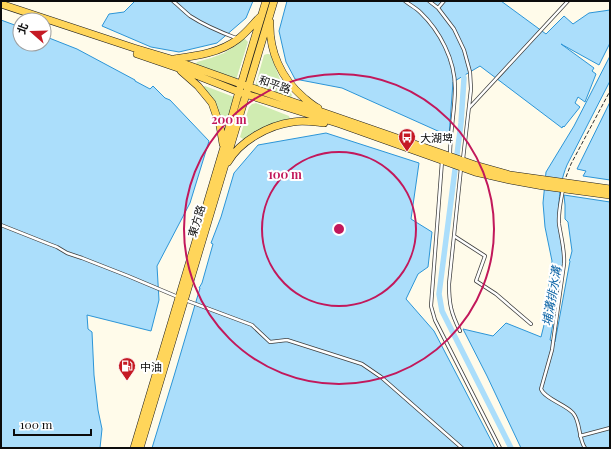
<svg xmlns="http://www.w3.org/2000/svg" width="611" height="449" viewBox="0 0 611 449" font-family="'Playfair Display','Noto Sans TC',serif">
<rect width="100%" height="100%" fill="#fffbea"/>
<path fill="#d0ecb1" d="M244,38L248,42L236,80L195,65L197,62L211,58L224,53L235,46Z
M267,54H269L271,56L280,79L292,95L290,99L255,87L264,55Z
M205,86L234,97L227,122L224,123L215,104L202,88Z
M256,103L289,116L290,119L243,139L240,137L249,107L252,104Z"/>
<path fill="#abdefb" stroke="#2c95d7" d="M135,1H253L246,18L217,43L179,52L151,47L102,26L109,14L124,12Z
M287,1H501L546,34L564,16L573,24L589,13L610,10V43L599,65L561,44L594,68L592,71L596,74L585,102L578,97L575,103L580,107L564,127L563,126L562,128L480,66L453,82L449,136L342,88L295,79L286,62L279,31Z
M1,20L20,27V44H44V36L77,49L135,80V81L150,89L153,86L165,98L170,100L209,141L190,203L157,266L159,300L151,331L87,315L88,329L92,332L94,375L98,410L102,429L100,448H1Z
M610,56V81L567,165C557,189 558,213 561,238C562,249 564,259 563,269L550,340L555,342L570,261L569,260L570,259L572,251L568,222L565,219V205L564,195L610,202V448H521L487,376L463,329L493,336L506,323L541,337L544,325L552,261L545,227L543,203L546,172L574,126Z
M610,102V180L583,176L586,171L577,169Z
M326,133L419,163L411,219L432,232L428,267L418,274L406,299L434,331L495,448H152L174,376L200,288H199L202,283L213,244L211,243L221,217L234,173L258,145Z"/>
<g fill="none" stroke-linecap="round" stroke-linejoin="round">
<path stroke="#abdefb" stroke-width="5.5" d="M461,69L464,78L461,123L439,294L442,311L511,448"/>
<g stroke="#3f3f3f" stroke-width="4">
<path id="service" d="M173,1C179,6 184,11 190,16C204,25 220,32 236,38
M405,1C410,5 416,8 420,12C440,31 455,60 455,88C455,110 450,132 450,155
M429,1L438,8L454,29L464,50L470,72L471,89L463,159
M438,8L444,1
M469,108L568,1
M442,161L431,306L435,320L500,448
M563,189C561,201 558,212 559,224C561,237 565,251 564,264L552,350L541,389C545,399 565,404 573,413C581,422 578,438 585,448
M1,225L49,244L57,247L67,253L82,258L128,276L178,297
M454,236L485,256L476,281L496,294L531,324
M185,300L252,325L270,342L287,340L362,364L381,377L462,448
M460,331C451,313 449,304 449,284L461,168
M580,436L610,428"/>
</g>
<g stroke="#1d1d1d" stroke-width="8">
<path id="primary" d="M1,4L134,48L171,59L241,84L475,165L510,175L610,189
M270,22C269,51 281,78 303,97C308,101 312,105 318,108
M137,54L178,68L239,92L340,124L475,172L510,180L543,186L610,195
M174,59C196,56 220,53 238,39C246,33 253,24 260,17
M181,71L198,86L212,103L220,126L223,144
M228,162C240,141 269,125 293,122C303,120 314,122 324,123
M134,448L224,147C236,98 251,50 266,1
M140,448L274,1"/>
</g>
<path stroke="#2e2e2e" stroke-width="1" stroke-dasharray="4 2" stroke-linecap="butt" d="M566,177L571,164L610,91"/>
<use href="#service" stroke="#fff" stroke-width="2.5"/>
<use href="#primary" stroke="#ffd55a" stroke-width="7"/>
</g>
<g fill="none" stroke="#c2185b" stroke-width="2">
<circle cx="339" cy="229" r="77"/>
<circle cx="339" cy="229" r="155"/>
</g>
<defs>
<g id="bus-pin" transform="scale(0.9)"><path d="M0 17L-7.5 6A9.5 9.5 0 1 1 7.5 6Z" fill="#c51a24" stroke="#fff"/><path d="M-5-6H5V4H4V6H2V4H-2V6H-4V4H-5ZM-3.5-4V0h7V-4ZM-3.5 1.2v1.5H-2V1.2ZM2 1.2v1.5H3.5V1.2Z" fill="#fff"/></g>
<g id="fuel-pin" transform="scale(0.9)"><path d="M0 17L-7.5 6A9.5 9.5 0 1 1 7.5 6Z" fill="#c51a24" stroke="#fff"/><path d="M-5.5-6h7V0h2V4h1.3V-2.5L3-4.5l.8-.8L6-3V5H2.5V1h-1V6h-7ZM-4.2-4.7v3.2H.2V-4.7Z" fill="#fff"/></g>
</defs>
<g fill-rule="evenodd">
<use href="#bus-pin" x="407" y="137"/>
<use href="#fuel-pin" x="127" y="366"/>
</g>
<g text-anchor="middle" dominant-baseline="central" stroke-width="4" stroke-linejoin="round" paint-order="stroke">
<g font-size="11" fill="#0c0c0c" stroke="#fff">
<text transform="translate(275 84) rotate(19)">和平路</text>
<text transform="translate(196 221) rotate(-73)">東方路</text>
</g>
<g font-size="11" fill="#0c0c0c" stroke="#fff" text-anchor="start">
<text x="420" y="137">大湖埤</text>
<text x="140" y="366">中油</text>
</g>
<g font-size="12" font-style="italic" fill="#0c64a6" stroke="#fff">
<text transform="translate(551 296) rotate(-80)">埔溝排水溝</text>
</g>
</g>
<circle cx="339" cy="229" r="6" fill="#c2185b" stroke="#fff" stroke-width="2"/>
<g font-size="12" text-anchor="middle" font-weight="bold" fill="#c2185b" stroke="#fff" stroke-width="4" stroke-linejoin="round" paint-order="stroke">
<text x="229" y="124">200 m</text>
<text x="285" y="179">100 m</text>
</g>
<rect width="611" height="449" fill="none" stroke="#0c0c0c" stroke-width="4"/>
<g transform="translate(32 32) rotate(290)"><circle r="19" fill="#ffffff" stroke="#9e9e9e"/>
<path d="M0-3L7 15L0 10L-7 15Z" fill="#c51a24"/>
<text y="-6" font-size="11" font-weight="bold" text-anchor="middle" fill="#0c0c0c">北</text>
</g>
<path d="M14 429v6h77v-6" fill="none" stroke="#0c0c0c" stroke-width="2"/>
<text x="20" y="429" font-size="12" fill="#0c0c0c" stroke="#ffffff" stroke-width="3" paint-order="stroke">100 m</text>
</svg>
